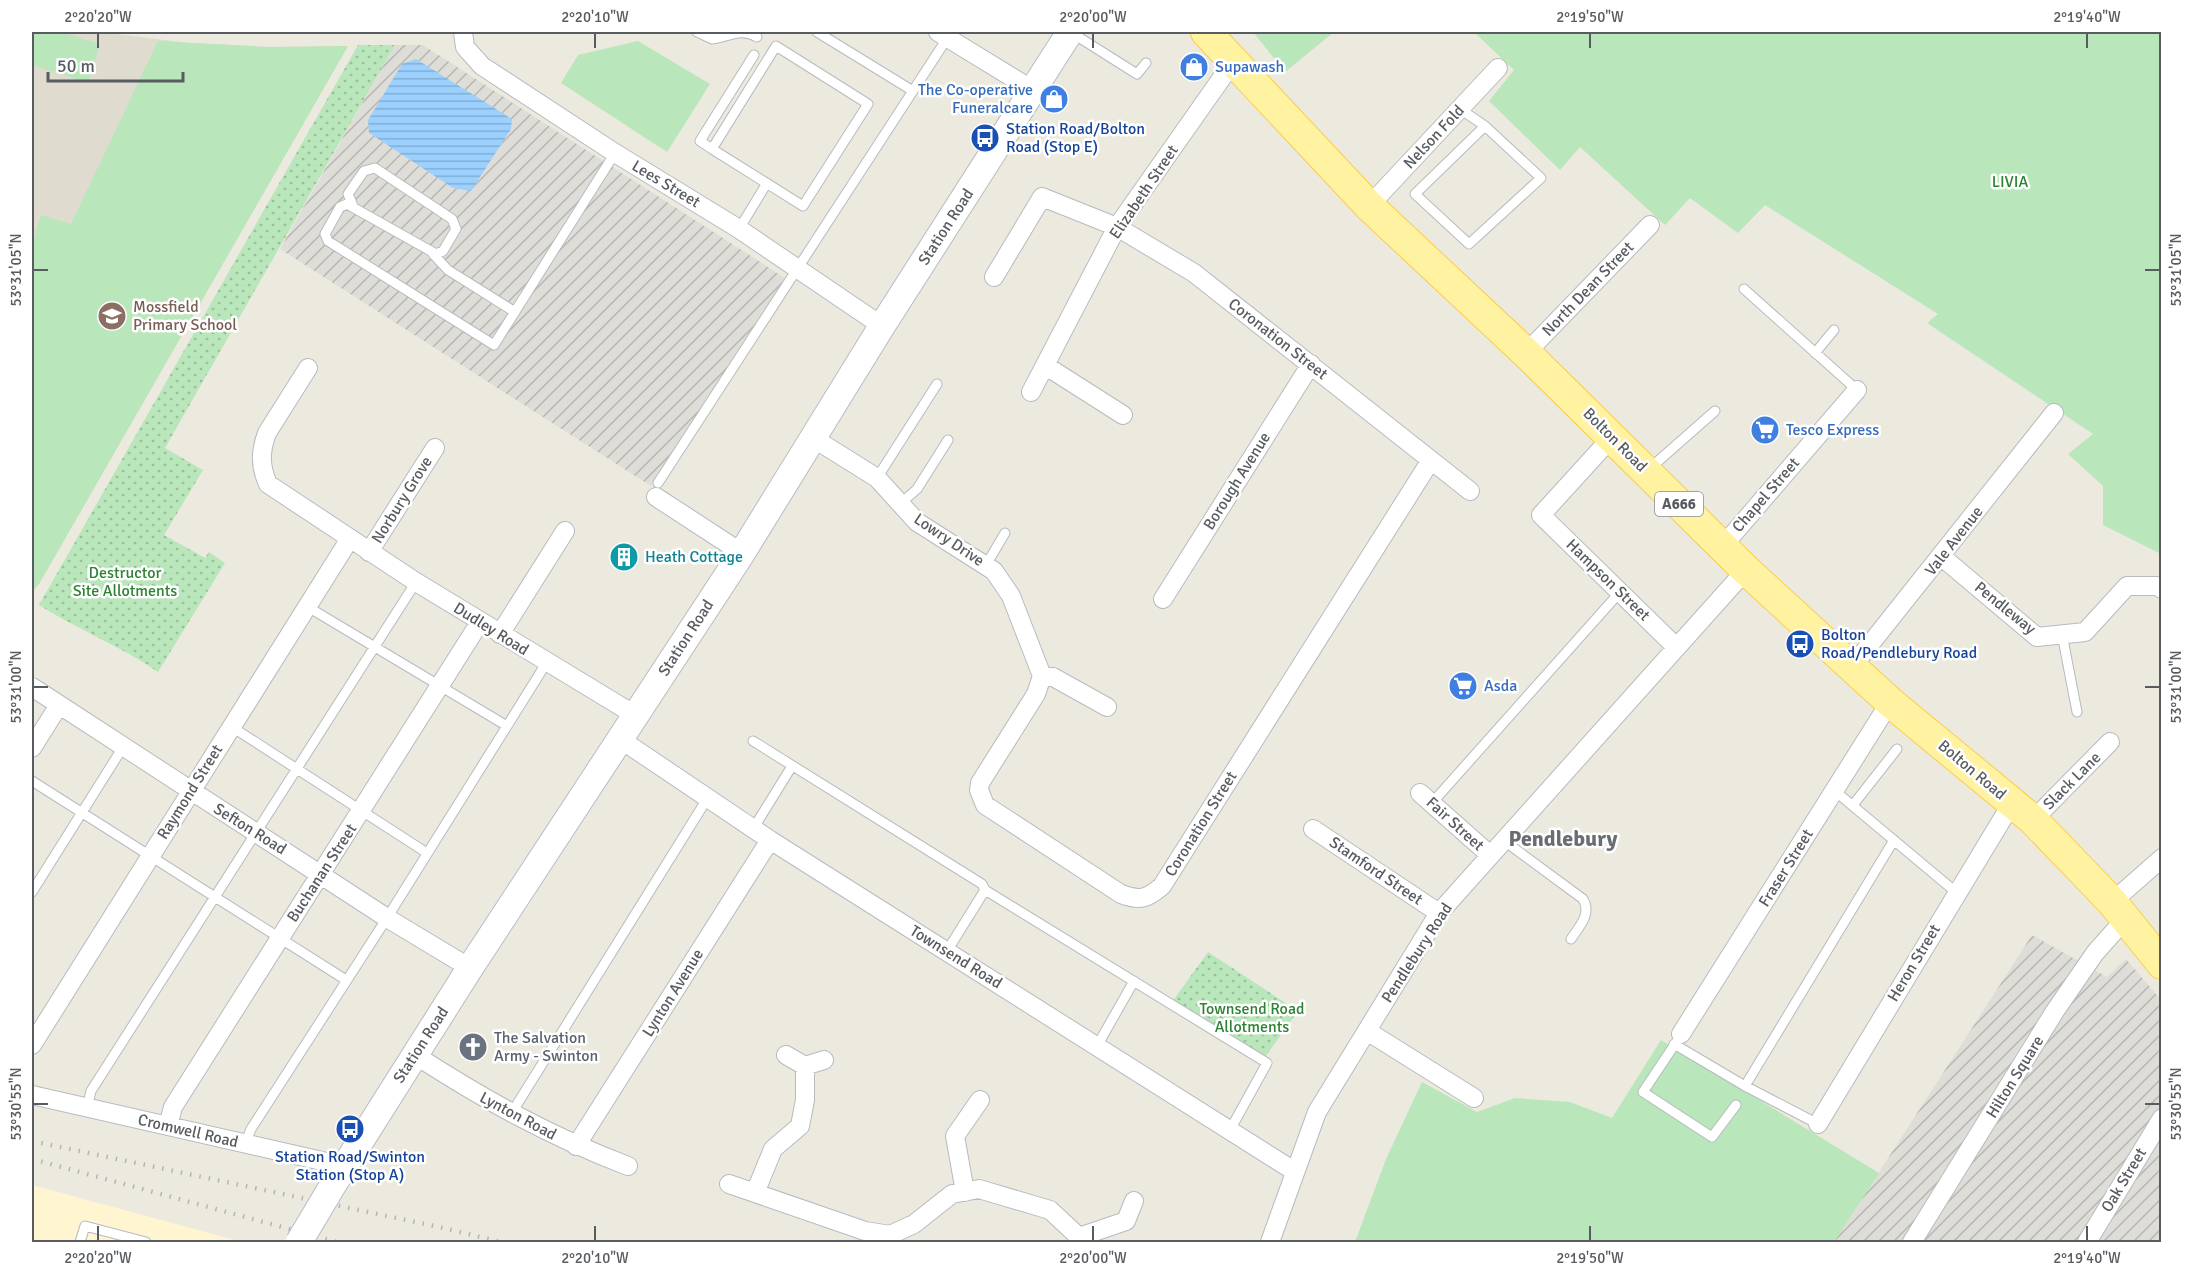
<svg xmlns="http://www.w3.org/2000/svg" width="2193" height="1274" viewBox="0 0 2193 1274" font-family="Signika,sans-serif">
<defs>
<pattern id="industrial-furrows" width="10" height="10" patternUnits="userSpaceOnUse" patternTransform="scale(1.5)"><rect width="10" height="10" fill="#dfddd7"/><path d="M-1 1l2-2M0 10L10 0M9 11l2-2" fill="none" stroke="#b8b6b2"/></pattern>
<pattern id="garden-dots" width="8" height="8" patternUnits="userSpaceOnUse" patternTransform="scale(1.5)"><rect width="8" height="8" fill="#b9e6ba"/><path d="M2 2h.1M6 6h.1" fill="none" stroke="#99be9b" stroke-width="1.8" stroke-linecap="round"/></pattern>
<pattern id="water-rules" width="6" height="5" patternUnits="userSpaceOnUse" patternTransform="scale(1.5)"><rect width="6" height="5" fill="#9cd1ff"/><path d="M0 2.5h6" fill="none" stroke="#82add2"/></pattern>
</defs>
<rect width="100%" height="100%" fill="#eceadf"/>
<path fill="#fff5d1" d="M32,1185L242,1242H32Z"/>
<path fill="url(#industrial-furrows)" d="M395,45H423L785,278L651,486L280,249Z
M2032,935L2107,977L2126,959L2161,1000V1242H1834Z"/>
<path fill="#dfdccf" d="M32,32H101L189,43L269,47L348,46L39,584L32,592Z"/>
<path fill="#b9e6ba" d="M32,32H60L100,44L88,83L32,65Z
M1253,32H1334L1285,72Z
M1474,32H2161V554L2103,525V486L2068,454L2093,434L1927,323L1938,314L1765,205L1738,233L1690,198L1665,225L1580,147L1560,170L1489,101L1514,70Z
M158,41L269,47L348,46L39,584L32,592V245L41,215L71,224Z
M638,41L710,84L667,152L561,83L578,55Z
M1661,1040L1879,1173L1834,1242H1355L1386,1159L1422,1082L1477,1112L1515,1098L1570,1102L1612,1118Z"/>
<path fill="url(#garden-dots)" d="M358,45H395L165,448L203,470L164,535L205,558L209,552L225,563L158,672C121,646 78,630 39,605Z
M1208,952L1298,1011L1261,1063L1172,1002Z"/>
<path fill="url(#water-rules)" d="M416,59L512,119L511,129L471,191L453,188L369,133L368,120L402,64Z"/>
<g fill="none" stroke-linecap="round" stroke-linejoin="round">
<g stroke="#b7babf" stroke-width="11">
<path id="service" d="M697,32L712,39C729,37 740,27 757,37
M817,32L913,91
M1072,33L1137,74L1146,63
M776,46L868,104L803,206L712,149Z
M1460,109L1485,126L1541,178L1469,244L1415,194L1485,126
M712,149L700,141L754,55
M353,206L348,194L364,171L375,168L452,219L456,229L443,251L436,254L347,204L340,207L325,234L328,241L494,345L615,153
M739,229L767,183
M433,254L448,270L515,312
M1744,289L1857,390
M1815,353L1834,330
M1648,470L1715,411
M877,478L937,384
M658,483L948,37
M900,504L917,489L948,440
M986,565L1005,533
M308,607L507,726
M2062,634L2077,712
M232,727L427,853
M753,741L982,884L985,890L1267,1063L1230,1130
M32,781L346,980
M1835,791L1957,893
M1432,803L1620,592
M1853,805L1897,749
M753,829L792,766
M1503,840L1583,899C1592,914 1579,927 1571,939
M32,892L123,747
M947,951L985,890
M1677,1041L1643,1092L1712,1137L1736,1105
M1674,1044L1745,1086L1894,840
M1097,1046L1134,981
M1745,1086L1818,1124
M87,1108L91,1091L416,582
M511,1114L707,799
M245,1144L251,1129L387,918L547,662
M80,1242L85,1226L146,1242"/>
</g>
<g stroke="#b7babf" stroke-width="20">
<path id="minor" d="M463,32L465,47L482,66L615,153L739,229L882,326
M938,32L1031,89
M1369,206L1498,68
M994,277L1042,197L1117,227L1194,273L1470,491
M1526,353L1650,225
M1046,366L1123,415
M308,368L267,433C260,452 260,466 268,484L416,582L635,715
M1031,392L1117,227L1233,62
M1612,437L1541,515L1675,646
M813,438L877,478L917,522L994,571L1011,596L1042,676
M656,497L742,553
M1722,547L1857,390
M369,552L435,448
M1942,557L2037,637L2085,632L2127,586H2157L2162,589
M1163,599L1311,364
M500,634L565,531
M1852,667L2054,413
M1042,676L1036,694L980,783L979,790L985,805L1121,894C1140,901 1147,899 1162,886L1431,460
M1042,676L1053,677L1107,707
M32,687L387,918L470,968
M620,739L770,840L1294,1171
M32,748L59,705
M1420,793L1490,855
M2033,820L2110,742
M1313,829L1439,913
M2112,902L2162,858
M1367,1031L1474,1098
M1681,1034L1890,702
M32,1045L349,540
M415,1055C485,1100 549,1136 628,1166
M805,1066L824,1060
M32,1095L344,1166
M1818,1124L2012,803
M168,1126L173,1107L480,622
M576,1146L770,840
M729,1184L865,1231L890,1235L914,1224L952,1194L979,1189L1050,1210L1079,1237L1081,1242
M965,1192L955,1136L980,1100
M755,1193L773,1149L800,1126L805,1100V1066L786,1055
M1079,1237L1126,1221L1134,1201
M1270,1242L1317,1112L1439,913L1746,570
M1912,1242L2055,1011L2095,953L2126,918
M2087,1242L2162,1118"/>
</g>
<g stroke="#b8bbc2" stroke-width="28">
<path id="secondary" d="M336,1180L470,968L742,553L882,326L1070,32"/>
</g>
<g stroke="#facd4a" stroke-width="32">
<path id="primary" d="M1206,32L1369,206L1526,353L1746,570L1890,702L2033,820L2112,902L2162,964"/>
</g>
<use href="#service" stroke="#fff" stroke-width="9"/>
<use href="#minor" stroke="#fff" stroke-width="18"/>
<use href="#secondary" stroke="#fff" stroke-width="26"/>
<use href="#primary" stroke="#fff2a1" stroke-width="30"/>
<path stroke="#b3b4b4" stroke-width="4.5" stroke-dasharray="1.5 8" stroke-linecap="butt" d="M32,1141L439,1227L501,1242
M32,1159L337,1242"/>
<g stroke="#b8bbc2" stroke-width="28" stroke-linecap="butt">
<path id="secondary-bridge" d="M299,1242L336,1180"/>
</g>
<use href="#secondary-bridge" stroke="#fff" stroke-width="26"/>
</g>
<path fill="none" stroke="#585c61" stroke-width="2" d="M98,33V48M595,33V48M1093,33V48M1590,33V48M2087,33V48M33,270H48M2145,270H2160M33,687H48M2145,687H2160M33,1104H48M2145,1104H2160M98,1226V1241M595,1226V1241M1093,1226V1241M1590,1226V1241M2087,1226V1241"/>
<defs>
<g id="shop-disc" transform="scale(1.5)"><circle r="9.5" fill="#3f7fe0" stroke="#fff"/><path d="M-5-2.5h2.3a2.7 3.5 0 0 1 5.4 0H5L5.5 6h-11ZM-1.5-2.5h3a1.5 2.3 0 0 0-3 0Z" fill="#fff"/></g>
<g id="bus-disc" transform="scale(1.5)"><circle r="9.5" fill="#1a4fb4" stroke="#fff"/><path d="M-5-6H5V4H4V6H2V4H-2V6H-4V4H-5ZM-3.5-4V0h7V-4ZM-3.5 1.2v1.5H-2V1.2ZM2 1.2v1.5H3.5V1.2Z" fill="#fff"/></g>
<g id="school-disc" transform="scale(1.5)"><circle r="9.5" fill="#8d6e63" stroke="#fff"/><path d="M0-5L7-2L0 1L-7-2ZM-4 1L0 2.5L4 1V4Q0 6-4 4Z" fill="#fff"/></g>
<g id="supermarket-disc" transform="scale(1.5)"><circle r="9.5" fill="#3f7fe0" stroke="#fff"/><path d="M-6-5.5h2.5l.6 2H6L4.5 2H-2.5L-4.4-4H-6ZM-1.5 3.2a1.3 1.3 0 1 0 .1 0ZM3 3.2a1.3 1.3 0 1 0 .1 0Z" fill="#fff"/></g>
<g id="building-disc" transform="scale(1.5)"><circle r="9.5" fill="#0f9aa8" stroke="#fff"/><path d="M-4-6H4V6H1V3H-1V6H-4ZM-2.5-4.3h1.7v1.8h-1.7ZM.8-4.3h1.7v1.8H.8ZM-2.5-1h1.7V.8h-1.7ZM.8-1h1.7V.8H.8Z" fill="#fff"/></g>
<g id="church-disc" transform="scale(1.5)"><circle r="9.5" fill="#6b7280" stroke="#fff"/><path d="M-1.2-6h2.4v3.5h3.3v2.4h-3.3V6h-2.4V-.1h-3.3v-2.4h3.3Z" fill="#fff"/></g>
</defs>
<g fill-rule="evenodd">
<use href="#shop-disc" x="1194" y="67"/>
<use href="#shop-disc" x="1054" y="99"/>
<use href="#bus-disc" x="985" y="138"/>
<use href="#school-disc" x="112" y="316"/>
<use href="#supermarket-disc" x="1765" y="430"/>
<use href="#building-disc" x="624" y="557"/>
<use href="#bus-disc" x="1800" y="644"/>
<use href="#supermarket-disc" x="1463" y="686"/>
<use href="#church-disc" x="473" y="1047"/>
<use href="#bus-disc" x="350" y="1129"/>
</g>
<g text-anchor="middle" dominant-baseline="central" stroke-width="5" stroke-linejoin="round" paint-order="stroke">
<rect fill="#fff" stroke="#8a8d90" stroke-width="1.5" x="1655" y="492" width="48" height="24" rx="4.5"/>
<g font-size="15" font-weight="bold" fill="#585c61">
<text x="1679" y="504">A666</text>
</g>
<g font-size="16" fill="#366cbe" stroke="#fff" text-anchor="start">
<text x="1215" y="67">Supawash</text>
<text x="1033" y="90" text-anchor="end">The Co-operative<tspan x="1033" dy="18">Funeralcare</tspan></text>
<text x="1786" y="430">Tesco Express</text>
<text x="1484" y="686">Asda</text>
</g>
<g font-size="16" fill="#164399" stroke="#fff" text-anchor="start">
<text x="1006" y="129">Station Road/Bolton<tspan x="1006" dy="18">Road (Stop E)</tspan></text>
<text x="1821" y="635">Bolton<tspan x="1821" dy="18">Road/Pendlebury Road</tspan></text>
<text x="350" y="1157" text-anchor="middle">Station Road/Swinton<tspan x="350" dy="18">Station (Stop A)</tspan></text>
</g>
<g font-size="16" fill="#585c61" stroke="#fff">
<text transform="translate(1434 137) rotate(-47)">Nelson Fold</text>
<text transform="translate(666 184) rotate(31)">Lees Street</text>
<text transform="translate(1144 192) rotate(-56)">Elizabeth Street</text>
<text transform="translate(946 227) rotate(-57)">Station Road</text>
<text transform="translate(1588 289) rotate(-46)">North Dean Street</text>
<text transform="translate(1278 339) rotate(38)">Coronation Street</text>
<text transform="translate(1615 440) rotate(45)">Bolton Road</text>
<text transform="translate(1237 481) rotate(-58)">Borough Avenue</text>
<text transform="translate(1766 495) rotate(-49)">Chapel Street</text>
<text transform="translate(402 500) rotate(-58)">Norbury Grove</text>
<text transform="translate(949 540) rotate(34)">Lowry Drive</text>
<text transform="translate(1954 541) rotate(-52)">Vale Avenue</text>
<text transform="translate(1608 580) rotate(44)">Hampson Street</text>
<text transform="translate(2005 608) rotate(39)">Pendleway</text>
<text transform="translate(491 629) rotate(32)">Dudley Road</text>
<text transform="translate(686 638) rotate(-57)">Station Road</text>
<text transform="translate(1972 770) rotate(40)">Bolton Road</text>
<text transform="translate(2072 781) rotate(-45)">Slack Lane</text>
<text transform="translate(190 792) rotate(-58)">Raymond Street</text>
<text transform="translate(1201 824) rotate(-58)">Coronation Street</text>
<text transform="translate(1455 824) rotate(42)">Fair Street</text>
<text transform="translate(250 829) rotate(32)">Sefton Road</text>
<text transform="translate(1786 868) rotate(-58)">Fraser Street</text>
<text transform="translate(1376 871) rotate(34)">Stamford Street</text>
<text transform="translate(322 873) rotate(-57)">Buchanan Street</text>
<text transform="translate(1417 953) rotate(-57)">Pendlebury Road</text>
<text transform="translate(956 957) rotate(32)">Townsend Road</text>
<text transform="translate(1914 963) rotate(-59)">Heron Street</text>
<text transform="translate(673 993) rotate(-58)">Lynton Avenue</text>
<text transform="translate(421 1045) rotate(-57)">Station Road</text>
<text transform="translate(2015 1077) rotate(-58)">Hilton Square</text>
<text transform="translate(518 1116) rotate(28)">Lynton Road</text>
<text transform="translate(188 1131) rotate(13)">Cromwell Road</text>
<text transform="translate(2124 1180) rotate(-59)">Oak Street</text>
</g>
<g font-size="16" fill="#2e8234" stroke="#fff">
<text x="2010" y="182">LIVIA</text>
<text x="125" y="573">Destructor<tspan x="125" dy="18">Site Allotments</tspan></text>
<text x="1252" y="1009">Townsend Road<tspan x="1252" dy="18">Allotments</tspan></text>
</g>
<g font-size="16" fill="#785e54" stroke="#fff" text-anchor="start">
<text x="133" y="307">Mossfield<tspan x="133" dy="18">Primary School</tspan></text>
</g>
<g font-size="16" fill="#0d838f" stroke="#fff" text-anchor="start">
<text x="645" y="557">Heath Cottage</text>
</g>
<g font-size="16" fill="#5b616d" stroke="#fff" text-anchor="start">
<text x="494" y="1038">The Salvation<tspan x="494" dy="18">Army - Swinton</tspan></text>
</g>
<g font-size="22" font-weight="bold" fill="#696e73" stroke="#fff">
<text x="1563" y="838">Pendlebury</text>
</g>
</g>
<rect width="2193" height="1274" fill="none" stroke="#ffffff" stroke-width="66"/>
<path d="M48 72v9h135v-9" fill="none" stroke="#585c61" stroke-width="3"/>
<text x="57" y="72" font-size="18" fill="#585c61" stroke="#ffffff" stroke-width="4.5" paint-order="stroke">50 m</text>
<rect x="33" y="33" width="2127" height="1208" fill="none" stroke="#585c61" stroke-width="2"/>
<g font-size="15" text-anchor="middle" fill="#585c61">
<text x="98" y="22">2°20'20"W</text>
<text x="595" y="22">2°20'10"W</text>
<text x="1093" y="22">2°20'00"W</text>
<text x="1590" y="22">2°19'50"W</text>
<text x="2087" y="22">2°19'40"W</text>
<text transform="translate(16 270) rotate(-90)" y="5">53°31'05"N</text>
<text transform="translate(2176 270) rotate(-90)" y="5">53°31'05"N</text>
<text transform="translate(16 687) rotate(-90)" y="5">53°31'00"N</text>
<text transform="translate(2176 687) rotate(-90)" y="5">53°31'00"N</text>
<text transform="translate(16 1104) rotate(-90)" y="5">53°30'55"N</text>
<text transform="translate(2176 1104) rotate(-90)" y="5">53°30'55"N</text>
<text x="98" y="1263">2°20'20"W</text>
<text x="595" y="1263">2°20'10"W</text>
<text x="1093" y="1263">2°20'00"W</text>
<text x="1590" y="1263">2°19'50"W</text>
<text x="2087" y="1263">2°19'40"W</text>
</g>
</svg>
